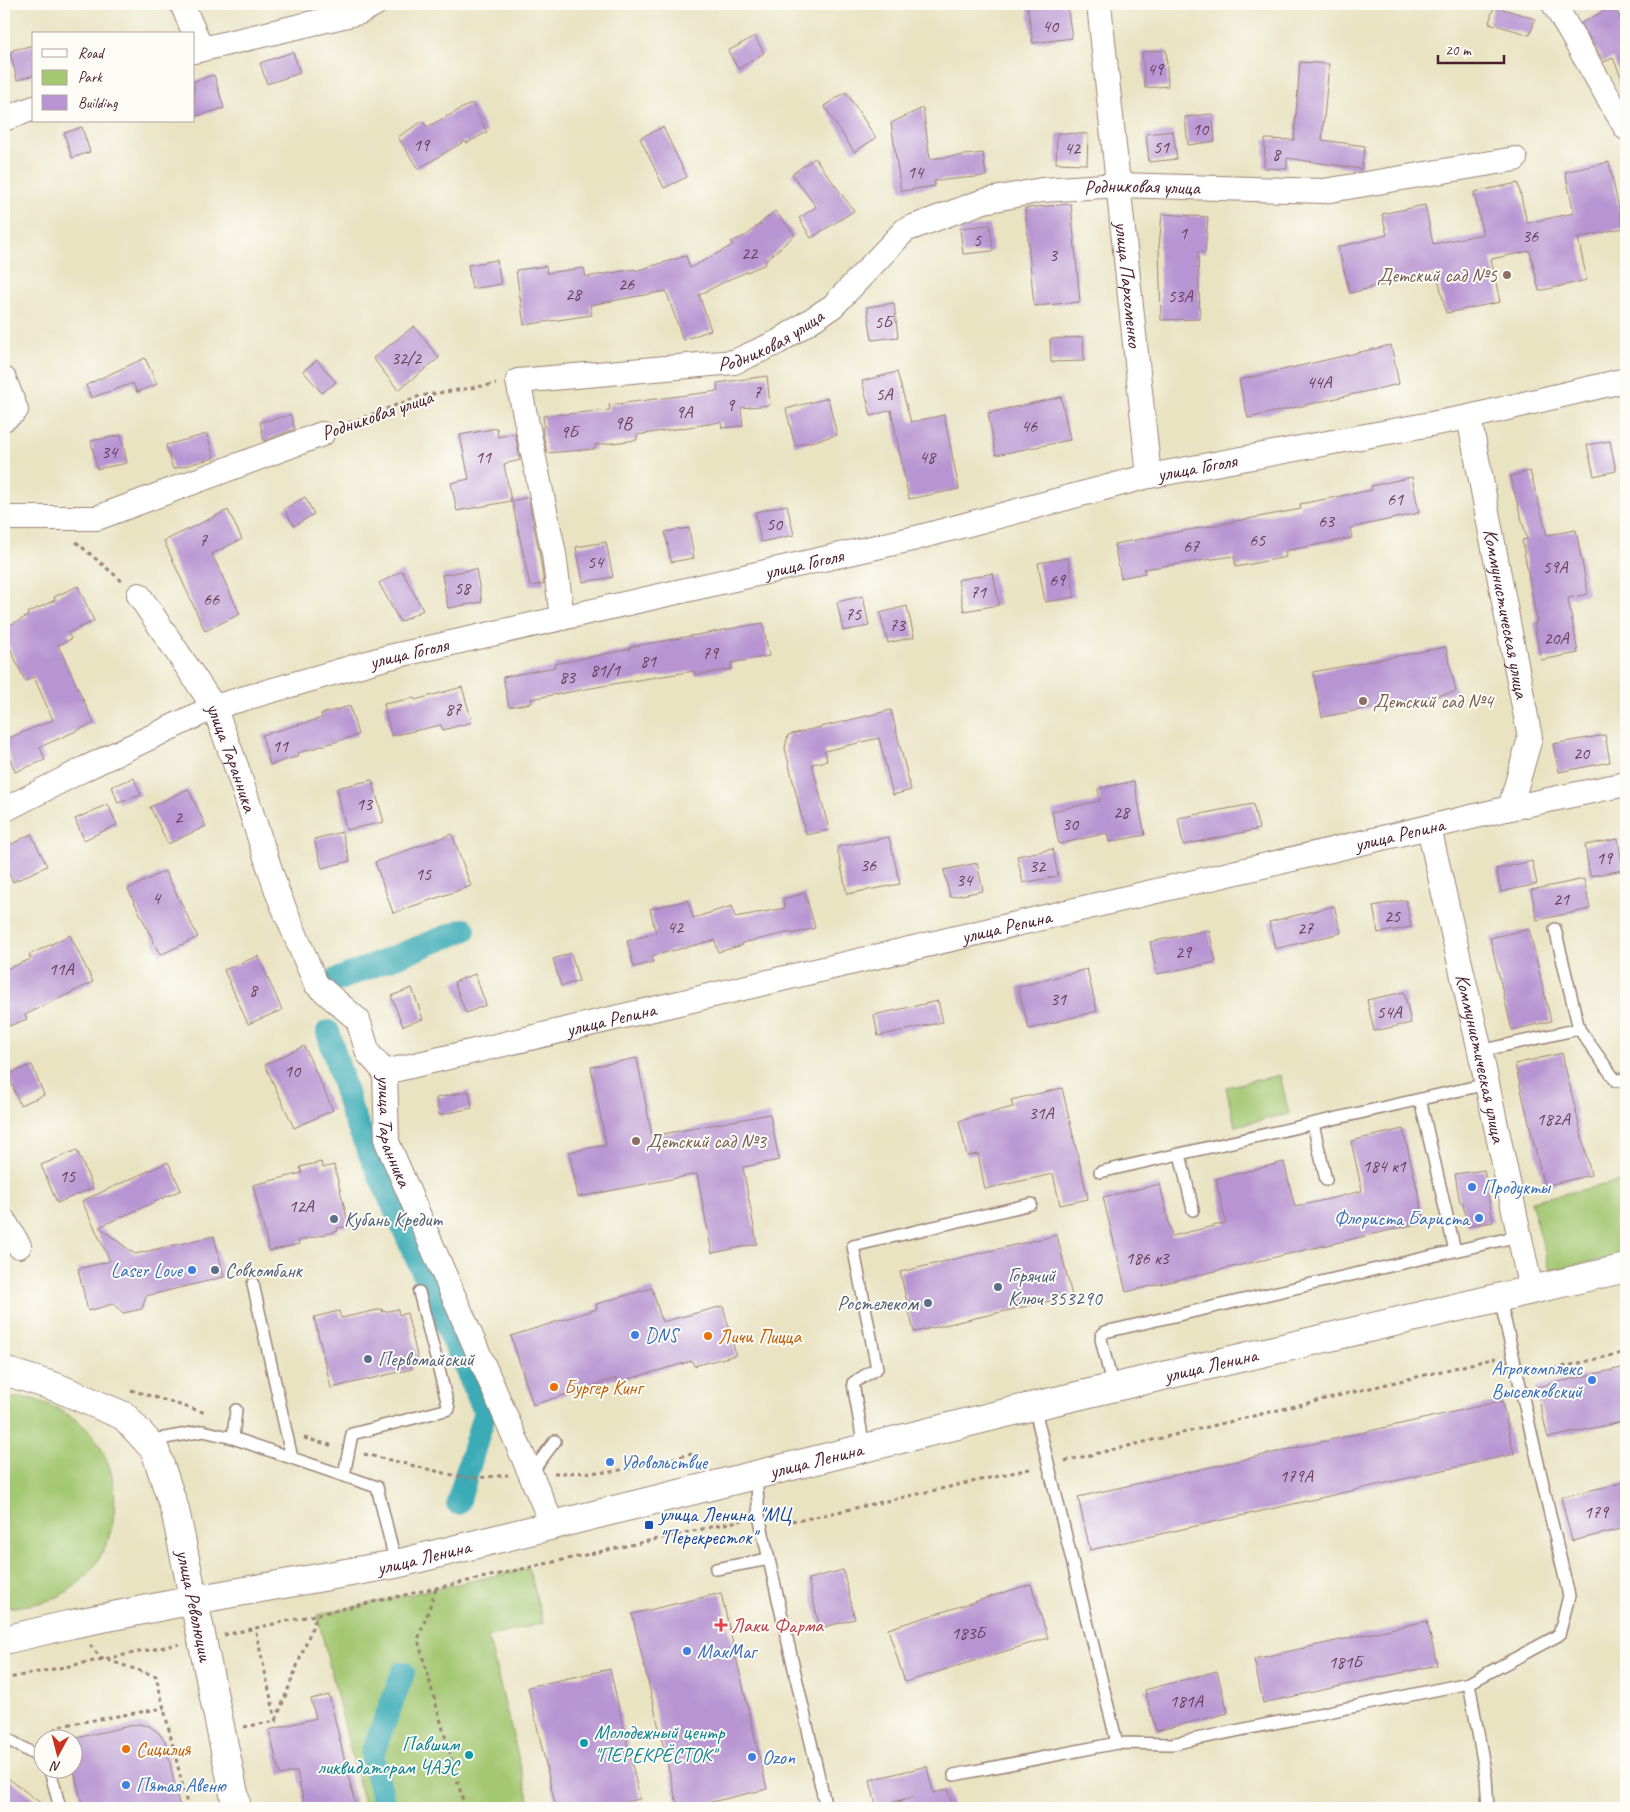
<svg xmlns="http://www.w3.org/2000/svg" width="1630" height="1812" viewBox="0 0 1630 1812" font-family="Caveat,sans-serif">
<rect width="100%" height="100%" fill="#fdfcf7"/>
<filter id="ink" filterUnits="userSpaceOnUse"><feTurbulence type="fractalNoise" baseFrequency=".02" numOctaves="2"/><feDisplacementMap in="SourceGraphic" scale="10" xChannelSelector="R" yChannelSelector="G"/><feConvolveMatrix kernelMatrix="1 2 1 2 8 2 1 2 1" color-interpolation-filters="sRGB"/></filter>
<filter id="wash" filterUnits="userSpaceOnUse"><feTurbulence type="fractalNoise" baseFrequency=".0096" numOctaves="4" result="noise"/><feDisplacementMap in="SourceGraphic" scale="20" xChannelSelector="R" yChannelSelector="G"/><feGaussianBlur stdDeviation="1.12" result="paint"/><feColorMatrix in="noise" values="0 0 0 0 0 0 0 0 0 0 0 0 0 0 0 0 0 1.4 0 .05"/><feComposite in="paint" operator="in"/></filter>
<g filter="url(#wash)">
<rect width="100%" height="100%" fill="#e9e3c2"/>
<path fill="#a4c872" stroke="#77744e" d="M1280,1075L1289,1114L1235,1126L1226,1087Z
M1626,1180V1254L1550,1271L1531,1201Z
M4,1398C11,1398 19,1398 27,1398C46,1400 77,1418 90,1432C129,1478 121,1553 72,1588C53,1603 30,1605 7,1608H4Z
M529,1568L543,1623L488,1637L531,1808H365L317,1615Z"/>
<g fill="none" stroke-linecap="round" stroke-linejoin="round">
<path stroke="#3aabb6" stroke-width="24" d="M336,980L464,930
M328,1032L352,1113L485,1411L458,1503
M385,1808L372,1754L403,1673"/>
</g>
<g id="blocks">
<path fill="#b895d2" d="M1027,4H1067L1072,38L1033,43Z
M1494,6L1535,19L1530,35L1489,23Z
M1614,6L1626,29V88L1613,58L1604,62L1581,23Z
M755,36L764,53L738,69L728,51Z
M34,45V75L17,80L10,52L13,51V50Z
M1166,50L1168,86L1145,88L1142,52Z
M293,52L300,73L267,84L260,63Z
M1300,62L1329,64L1322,140L1365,146L1361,169L1287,158V169L1264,168L1265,139L1294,140Z
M214,75L224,108L194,117V81Z
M846,92L876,138L854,152L824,106Z
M472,103L487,132L467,143L465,141L418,169L398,137L423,121L427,127Z
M923,108L930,159L983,153L986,176L934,181L935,186L901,191L891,123Z
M1212,114L1215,141L1188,145L1185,117Z
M82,127L90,152L72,158L64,133Z
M663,127L687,177L664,188L640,138Z
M1173,131L1177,159L1149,162L1146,134Z
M1057,133L1088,134L1087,164L1056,163Z
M815,158L854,211L811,238L799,218L816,207L792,174Z
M1609,162L1623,228L1578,238L1587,280L1539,291L1530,251L1491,259L1500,302L1446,313L1437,273L1371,287V288L1350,293L1338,247L1387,235L1382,214L1425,205L1433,244L1483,234L1474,192L1518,183L1527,223L1574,213L1565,172Z
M1071,204L1080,302L1034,306L1025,208Z
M775,211L795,235L765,261L766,264L730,279L699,295L711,330L683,340L666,291L590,305L592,315L524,325L516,270L546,266L547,273L584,268L586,277L635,269V271L686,256L690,268L733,245L731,242L747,235Z
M1162,214L1208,217L1205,253L1198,252L1200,319L1161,320L1159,247Z
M990,225L993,251L963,254L960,228Z
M497,260L501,284L472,289L468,265Z
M894,303L898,337L872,340L867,307Z
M414,326L439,358L398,390L373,358Z
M1083,337L1084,361L1051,362L1050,339Z
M1391,345L1399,384L1248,418L1239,380Z
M145,358L157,384L137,392L133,383L91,398L86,385Z
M317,360L336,382L322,393L303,371Z
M897,372L911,422L944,415L959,489L909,499L891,410L871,416L862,381Z
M767,376L770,405L741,408L743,426L722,428L721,422L637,435V440L595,445V449L547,453L542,428L544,427L543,416L610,410L609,405L718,391L717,383Z
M1061,397L1070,440L996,455L988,413Z
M828,398L837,435L795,446L786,409Z
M291,415L295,429L264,441L260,422Z
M497,428L498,437L515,433L520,460L504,464L511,501L457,511L451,483L469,479L460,435Z
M207,434L214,458L173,469L166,445Z
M121,435L127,463L97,469L91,441Z
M1610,441L1616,471L1594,476L1587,445Z
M1530,471L1547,535L1576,530L1588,594L1568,598L1578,653L1541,660L1534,623L1537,622L1522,540L1527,539L1510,476Z
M1412,477L1419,513L1350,528L1352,538L1285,551L1286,557L1236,567L1234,556L1144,569L1145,573L1121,578L1114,544L1301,509L1300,504L1372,490L1371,486Z
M305,497L314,514L294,526L284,509Z
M528,497L540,556L544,584L530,586L512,501Z
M787,505L794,535L761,542L755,512Z
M228,510L242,539L212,554L240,614L205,631L164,541Z
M689,528L694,558L671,562L665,532Z
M606,542L613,577L583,582L576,547Z
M1068,558L1075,597L1045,602L1038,563Z
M476,569L482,602L448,608L442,575Z
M402,571L423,610L400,622L379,583Z
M993,573L999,605L964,611L958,580Z
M78,586L94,621L68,633L71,639L58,645L94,723L40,747L45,760L15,772L4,740L53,720L34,677L25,681L4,635V628L28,616L27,613L55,600L54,597Z
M863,596L869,626L843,631L837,602Z
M907,606L914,637L888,643L880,613Z
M763,623L769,656L731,663L732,669L695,675L694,671L619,683L531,699L532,703L509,707L503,677L555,667L554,664L630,649V647Z
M1446,647L1456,692L1322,717L1313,672Z
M462,687L472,722L443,730L441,725L391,736L384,704L414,698L415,700Z
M350,706L358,735L298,753L299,756L270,765L262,735L322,718L321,714Z
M891,710L911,790L893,795L879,738L825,751L827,761L812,764L829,830L806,835L785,748L788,735Z
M1605,735L1610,762L1559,772L1553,744Z
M134,778L141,795L118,803L112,786Z
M372,780L384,822L346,830L337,788Z
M1134,781L1145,835L1109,842L1107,833L1059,844L1052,811L1100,801L1098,789Z
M188,789L206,826L168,844L150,807Z
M108,804L117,825L84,840L75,819Z
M1253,804L1259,829L1183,845L1178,818Z
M342,832L350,861L322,868L314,839Z
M31,834L47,866L13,882L4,864V848Z
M452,834L471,886L393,913L375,862Z
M889,837L900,884L847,894L837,847Z
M1618,839L1623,870L1590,876L1585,845Z
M1053,849L1058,876L1023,883L1017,856Z
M1532,861L1537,884L1501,892L1496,869Z
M977,863L983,891L950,897L944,870Z
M165,871L198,937L160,955L128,889Z
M1584,879L1590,909L1537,920L1531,890Z
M805,893L815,928L792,934L791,932L742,943L743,945L718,952L715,940L652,956L653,962L634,967L627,941L656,933L650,909L688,900L693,918L732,906L735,917L785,908L783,899Z
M1406,900L1411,927L1378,933L1373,906Z
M1334,906L1341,933L1275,949L1269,922Z
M1529,929L1551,1021L1512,1030L1490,938Z
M1209,930L1216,962L1157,974L1150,942Z
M70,935L93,982L25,1015L27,1019L4,1028V970L31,959L29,955Z
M571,953L579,981L561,986L553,959Z
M258,956L282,1010L248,1024L224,970Z
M1087,969L1097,1011L1029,1029L1018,987Z
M475,974L486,1005L466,1013L454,982Z
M412,988L423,1019L403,1026L391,996Z
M1404,992L1411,1023L1374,1031L1367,1000Z
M938,1001L943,1022L878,1036L874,1015Z
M304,1046L333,1110L294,1128L265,1065Z
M1562,1053L1591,1175L1544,1186L1515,1064Z
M637,1058L652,1136L770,1114L779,1160L743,1167L757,1244L712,1253L697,1174L578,1197L569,1152L606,1145L591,1067Z
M32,1065L44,1095L20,1105L8,1074Z
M1062,1088L1088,1199L1060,1205L1053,1174L985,1189L978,1154L967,1156L959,1121L1013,1107L1011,1100Z
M469,1091L472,1108L439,1115L436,1098Z
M1403,1129L1425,1222L1126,1292L1103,1197L1160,1184L1172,1236L1226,1223L1216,1179L1284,1162L1295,1207L1362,1191L1351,1141Z
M77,1150L93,1188L57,1203L41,1165Z
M168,1162L181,1190L99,1227L135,1254L214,1236L224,1277L146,1296L142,1309L123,1313L113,1304L88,1311L78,1269L110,1261L82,1201Z
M321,1162L323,1168L334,1165L349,1226L337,1228L338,1231L298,1241L299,1244L269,1251L253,1185L302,1173L300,1167Z
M1484,1170L1493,1222L1467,1226L1463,1203H1460L1455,1174Z
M1057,1235L1072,1296L914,1332L900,1272Z
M652,1288L662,1322L723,1306L736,1355L694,1366L692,1361L618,1382L617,1378L533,1405L511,1336L597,1309L596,1304Z
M382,1309L383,1312L398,1309L399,1315L407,1313L418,1360L411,1362L412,1369L331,1388L314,1317L339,1311L341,1318Z
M1626,1367V1421L1548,1438L1536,1387Z
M1502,1401L1514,1454L1090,1550L1078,1497Z
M1626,1482V1528L1572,1541L1561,1497Z
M843,1570L855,1619L820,1628L808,1579Z
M1031,1584L1048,1638L905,1682L888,1629Z
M721,1593L767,1789L686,1808H678L632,1614Z
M1427,1621L1437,1665L1263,1703L1254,1659Z
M610,1669L640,1799L598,1808H556L528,1687Z
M1217,1671L1228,1713L1156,1731L1145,1690Z
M329,1695L356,1808H305L297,1771L280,1775L269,1730L316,1718L311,1699Z
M138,1724L149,1726L158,1732L165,1741L180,1808H83L72,1762V1739Z
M927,1766L933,1793L948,1789L953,1808H899L898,1802L914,1797L876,1806L870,1780Z
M4,1775L25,1791L47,1808H4Z"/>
</g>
</g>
<g filter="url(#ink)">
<use href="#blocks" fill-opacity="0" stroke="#9a8176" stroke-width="1"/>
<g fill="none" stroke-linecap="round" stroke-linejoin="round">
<g stroke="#9a8176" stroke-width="14">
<path id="lane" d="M1579,1029L1616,1081L1626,1078
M1480,1051L1579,1029L1555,929
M1420,1099L1455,1251
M1313,1124L1326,1180
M1180,1154L1193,1210
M1100,1172L1487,1084
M253,1284L292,1458
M1113,1388L1101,1339L1102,1335L1105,1332L1519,1236
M1034,1406L1117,1743
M233,1438L236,1410
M149,1441L203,1431L233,1438L377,1487L396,1564
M864,1448L853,1383L877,1368L853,1246L1031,1204
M531,1473L555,1441
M344,1475L352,1434L449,1409L419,1292
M756,1476L759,1516L826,1808
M716,1569L769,1559
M4,1737L42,1759
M50,1770L60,1808
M954,1775L1117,1743L1172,1744L1469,1683
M1488,1808L1486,1777L1469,1683L1559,1635L1569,1596L1500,1299"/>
</g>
<g stroke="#9a8176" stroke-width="26">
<g id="street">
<path d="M182,4L201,48"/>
<path id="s1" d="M1099,4L1149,476"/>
<path d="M1554,4L1626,128"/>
<path d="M194,51L360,12L375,4"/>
<path d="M4,119L34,108"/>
<path d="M4,379L16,410L4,419"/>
<path id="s2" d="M1469,417L1530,738L1510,808"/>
<path d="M4,518H97L322,434"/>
<path id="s3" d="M139,595L214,707L236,766L278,894L316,984L358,1020L368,1053L385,1072L387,1142L553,1526"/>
<path id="s4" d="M562,618L554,554L518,381L734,362L778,342L833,306L905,230L984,201L1042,190L1119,185L1324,191L1515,159"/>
<path id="s5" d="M4,810L86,768L214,707L385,658L916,538L1149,476L1469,417L1626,380"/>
<path id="s6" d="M1429,828L1480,1051L1531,1290"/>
<path id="s7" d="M385,1072L1510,808L1626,784"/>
<path d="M4,1221L19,1246"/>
</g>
</g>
<g stroke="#9a8176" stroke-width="30">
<g id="secondary">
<path id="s8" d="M4,1371L56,1387L124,1416L155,1450L175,1510L237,1808"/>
<path id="s9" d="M4,1640L72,1624L194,1600L396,1564L1034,1406L1626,1268"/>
</g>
</g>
<path stroke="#9a8176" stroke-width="3" stroke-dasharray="4 4" stroke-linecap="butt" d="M341,426L420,396L496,384
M76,542L123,582
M1533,1366L1541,1372L1626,1352
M131,1390L206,1413
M304,1438L334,1446
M364,1454L457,1476L476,1478L508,1475
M1065,1461L1496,1358
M554,1473L611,1472L692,1454
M776,1518L797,1521L1034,1468
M436,1589L418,1640L465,1808
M224,1635L743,1520
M90,1645L101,1658L156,1676L188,1808
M4,1679L179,1644
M276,1720L317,1615
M244,1727L276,1721L255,1628
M41,1740L59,1726L164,1708"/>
<use href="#lane" stroke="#fff" stroke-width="11"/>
<use href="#street" stroke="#fff" stroke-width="24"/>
<use href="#secondary" stroke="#fff" stroke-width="28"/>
</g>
</g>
<g fill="#8d6e63" stroke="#fdfcf7" stroke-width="2">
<circle cx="1507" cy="275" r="5"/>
<circle cx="1363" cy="701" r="5"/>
<circle cx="636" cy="1141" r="5"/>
</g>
<g fill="#3f7fe0" stroke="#fdfcf7" stroke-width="2">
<circle cx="1472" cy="1187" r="5"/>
<circle cx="1479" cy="1218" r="5"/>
<circle cx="192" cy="1270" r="5"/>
<circle cx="635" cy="1335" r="5"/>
<circle cx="1592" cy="1380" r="5"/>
<circle cx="610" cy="1462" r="5"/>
<circle cx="687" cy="1651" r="5"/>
<circle cx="752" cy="1757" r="5"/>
<circle cx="126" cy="1785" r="5"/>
</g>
<g fill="#5c6f8a" stroke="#fdfcf7" stroke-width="2">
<circle cx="334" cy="1219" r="5"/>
<circle cx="215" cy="1270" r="5"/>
<circle cx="998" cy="1287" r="5"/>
<circle cx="928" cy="1303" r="5"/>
<circle cx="368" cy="1359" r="5"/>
</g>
<g fill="#e8710a" stroke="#fdfcf7" stroke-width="2">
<circle cx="708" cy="1336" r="5"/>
<circle cx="554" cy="1387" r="5"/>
<circle cx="126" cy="1749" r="5"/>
</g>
<rect fill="#1a4fb4" stroke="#fdfcf7" stroke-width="2" x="644" y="1520" width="10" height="10" rx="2.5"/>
<path fill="#e0444e" stroke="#fdfcf7" stroke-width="2" d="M718.5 1617.5h5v5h5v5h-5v5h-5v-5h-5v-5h5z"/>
<g fill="#0f9aa8" stroke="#fdfcf7" stroke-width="2">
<circle cx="584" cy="1743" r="5"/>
<circle cx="469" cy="1755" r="5"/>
</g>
<g text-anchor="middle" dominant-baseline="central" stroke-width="4" stroke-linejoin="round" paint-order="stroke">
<g font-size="18" fill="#663c55">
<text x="1050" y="26">40</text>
<text x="1155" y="69">49</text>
<text x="1200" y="129">10</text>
<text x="421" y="145">19</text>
<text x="1161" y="147">51</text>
<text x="1072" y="148">42</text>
<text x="1276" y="154">8</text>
<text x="915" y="172">14</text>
<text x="1183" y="233">1</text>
<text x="1530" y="236">36</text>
<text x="977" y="240">5</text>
<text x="749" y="253">22</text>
<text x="1053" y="255">3</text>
<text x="626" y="284">26</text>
<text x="573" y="294">28</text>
<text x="1180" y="296">53А</text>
<text x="883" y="322">5Б</text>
<text x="406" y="358">32/2</text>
<text x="1319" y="382">44А</text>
<text x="757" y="392">7</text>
<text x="884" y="394">5А</text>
<text x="730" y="405">9</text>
<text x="684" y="412">9А</text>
<text x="623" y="423">9В</text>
<text x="1029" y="426">46</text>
<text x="569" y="432">9Б</text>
<text x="109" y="452">34</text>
<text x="483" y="457">11</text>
<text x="927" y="457">48</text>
<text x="1395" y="499">61</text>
<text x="1326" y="521">63</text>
<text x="774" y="524">50</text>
<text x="203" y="540">7</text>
<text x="1257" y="540">65</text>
<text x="1191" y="546">67</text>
<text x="595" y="562">54</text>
<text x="1555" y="567">59А</text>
<text x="1057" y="580">69</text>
<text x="462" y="588">58</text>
<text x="978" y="592">71</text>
<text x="211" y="599">66</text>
<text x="853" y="614">75</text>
<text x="897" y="625">73</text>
<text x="1556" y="638">20А</text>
<text x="710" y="653">79</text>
<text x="648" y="661">81</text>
<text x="605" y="670">81/1</text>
<text x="567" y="677">83</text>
<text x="453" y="709">87</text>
<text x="280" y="746">11</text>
<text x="1581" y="753">20</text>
<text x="364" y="804">13</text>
<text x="1121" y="812">28</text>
<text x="178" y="817">2</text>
<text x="1070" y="824">30</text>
<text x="1604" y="858">19</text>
<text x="868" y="865">36</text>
<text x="1037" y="866">32</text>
<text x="423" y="874">15</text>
<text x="964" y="880">34</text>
<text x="156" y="898">4</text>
<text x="1561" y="899">21</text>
<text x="1392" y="916">25</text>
<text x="675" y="927">42</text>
<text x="1305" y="928">27</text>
<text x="1183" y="952">29</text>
<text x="61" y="969">11А</text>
<text x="253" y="990">8</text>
<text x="1058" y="999">31</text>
<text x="1389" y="1012">54А</text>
<text x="292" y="1071">10</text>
<text x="1041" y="1113">31А</text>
<text x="1553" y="1119">182А</text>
<text x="1384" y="1166">184 к1</text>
<text x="67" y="1176">15</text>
<text x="301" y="1206">12А</text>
<text x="1147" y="1258">186 к3</text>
<text x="1296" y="1476">179А</text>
<text x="1596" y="1512">179</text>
<text x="968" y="1633">183Б</text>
<text x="1345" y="1662">181Б</text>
<text x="1186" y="1701">181А</text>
</g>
<g font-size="20" fill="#4a1f2b" stroke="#fdfcf7">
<text stroke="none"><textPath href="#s4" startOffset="920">Родниковая улица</textPath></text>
<text stroke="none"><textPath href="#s1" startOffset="282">улица Пархоменко</textPath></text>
<text stroke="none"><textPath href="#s4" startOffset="500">Родниковая улица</textPath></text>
<text transform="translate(377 415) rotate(-19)">Родниковая улица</text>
<text stroke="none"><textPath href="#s5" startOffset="1246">улица Гоголя</textPath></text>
<text stroke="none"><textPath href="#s5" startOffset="841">улица Гоголя</textPath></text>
<text stroke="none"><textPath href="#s2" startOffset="200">Коммунистическая улица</textPath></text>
<text stroke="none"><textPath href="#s5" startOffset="436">улица Гоголя</textPath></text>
<text stroke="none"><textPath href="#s3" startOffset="188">улица Таранника</textPath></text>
<text stroke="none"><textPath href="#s7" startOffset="1042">улица Репина</textPath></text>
<text stroke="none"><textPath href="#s7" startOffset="638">улица Репина</textPath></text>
<text stroke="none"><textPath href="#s7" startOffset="232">улица Репина</textPath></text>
<text stroke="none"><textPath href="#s6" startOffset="236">Коммунистическая улица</textPath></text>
<text stroke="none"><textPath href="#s3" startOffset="606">улица Таранника</textPath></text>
<text stroke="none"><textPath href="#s9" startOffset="1238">улица Ленина</textPath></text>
<text stroke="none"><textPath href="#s9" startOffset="832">улица Ленина</textPath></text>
<text stroke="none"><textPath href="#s9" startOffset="428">улица Ленина</textPath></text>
<text stroke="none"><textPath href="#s8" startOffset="335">улица Революции</textPath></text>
</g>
<g font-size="20" fill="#785e54" stroke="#fdfcf7" text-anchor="start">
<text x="1497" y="275" text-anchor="end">Детский сад №5</text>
<text x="1373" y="701">Детский сад №4</text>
<text x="646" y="1141">Детский сад №3</text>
</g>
<g font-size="20" fill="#366cbe" stroke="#fdfcf7" text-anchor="start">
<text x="1482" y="1187">Продукты</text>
<text x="1469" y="1218" text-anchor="end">Флориста Бариста</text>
<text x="182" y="1270" text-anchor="end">Laser Love</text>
<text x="645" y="1335">DNS</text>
<text x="1582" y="1368" text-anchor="end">Агрокомплекс<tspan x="1582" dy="23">Выселковский</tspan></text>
<text x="620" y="1462">Удовольствие</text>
<text x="697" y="1651">МакМаг</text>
<text x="762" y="1757">Ozon</text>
<text x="136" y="1785">Пятая Авеню</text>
</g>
<g font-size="20" fill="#4e5e75" stroke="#fdfcf7" text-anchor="start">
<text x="344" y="1219">Кубань Кредит</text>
<text x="225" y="1270">Совкомбанк</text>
<text x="1008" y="1275">Горячий<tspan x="1008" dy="23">Ключ 353290</tspan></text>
<text x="918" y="1303" text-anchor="end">Ростелеком</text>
<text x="378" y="1359">Первомайский</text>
</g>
<g font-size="20" fill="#c56008" stroke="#fdfcf7" text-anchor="start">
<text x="718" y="1336">Личи Пицца</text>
<text x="564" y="1387">Бургер Кинг</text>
<text x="136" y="1749">Сицилия</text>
</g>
<g font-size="20" fill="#164399" stroke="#fdfcf7" text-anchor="start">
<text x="659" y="1514">улица Ленина "МЦ<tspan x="659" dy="23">"Перекресток"</tspan></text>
</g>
<g font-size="20" fill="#be3a42" stroke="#fdfcf7" text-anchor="start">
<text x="731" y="1625">Лаки Фарма</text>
</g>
<g font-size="20" fill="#0d838f" stroke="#fdfcf7" text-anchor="start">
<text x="594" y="1732">Молодежный центр<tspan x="594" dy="23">"ПЕРЕКРЁСТОК"</tspan></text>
<text x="459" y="1744" text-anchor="end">Павшим<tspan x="459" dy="23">ликвидаторам ЧАЭС</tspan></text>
</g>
</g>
<rect width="1630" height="1812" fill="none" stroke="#fdfcf7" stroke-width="20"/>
<rect x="32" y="32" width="162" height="90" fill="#fdfcf7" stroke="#b5a4a5"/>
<rect x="42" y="49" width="25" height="8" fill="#ffffff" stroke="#b5a4a5"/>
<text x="78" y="58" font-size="15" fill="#4a1f2b">Road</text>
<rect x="42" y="70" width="25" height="15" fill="#a4c872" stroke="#b5a4a5"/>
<text x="78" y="82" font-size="15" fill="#4a1f2b">Park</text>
<rect x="42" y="95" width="25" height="15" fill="#b895d2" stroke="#b5a4a5"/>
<text x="78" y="108" font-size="15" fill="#4a1f2b">Building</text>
<g transform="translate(58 1754) rotate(187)"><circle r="24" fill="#fdfcf7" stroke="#b5a4a5"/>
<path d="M0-4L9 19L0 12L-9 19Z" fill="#c8321e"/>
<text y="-8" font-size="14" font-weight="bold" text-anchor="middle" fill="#4a1f2b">N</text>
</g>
<path d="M1438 55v8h66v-8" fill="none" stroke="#4a1f2b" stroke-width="2.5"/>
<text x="1445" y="55" font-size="15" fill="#4a1f2b" stroke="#fdfcf7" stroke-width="4" paint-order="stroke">20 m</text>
</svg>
